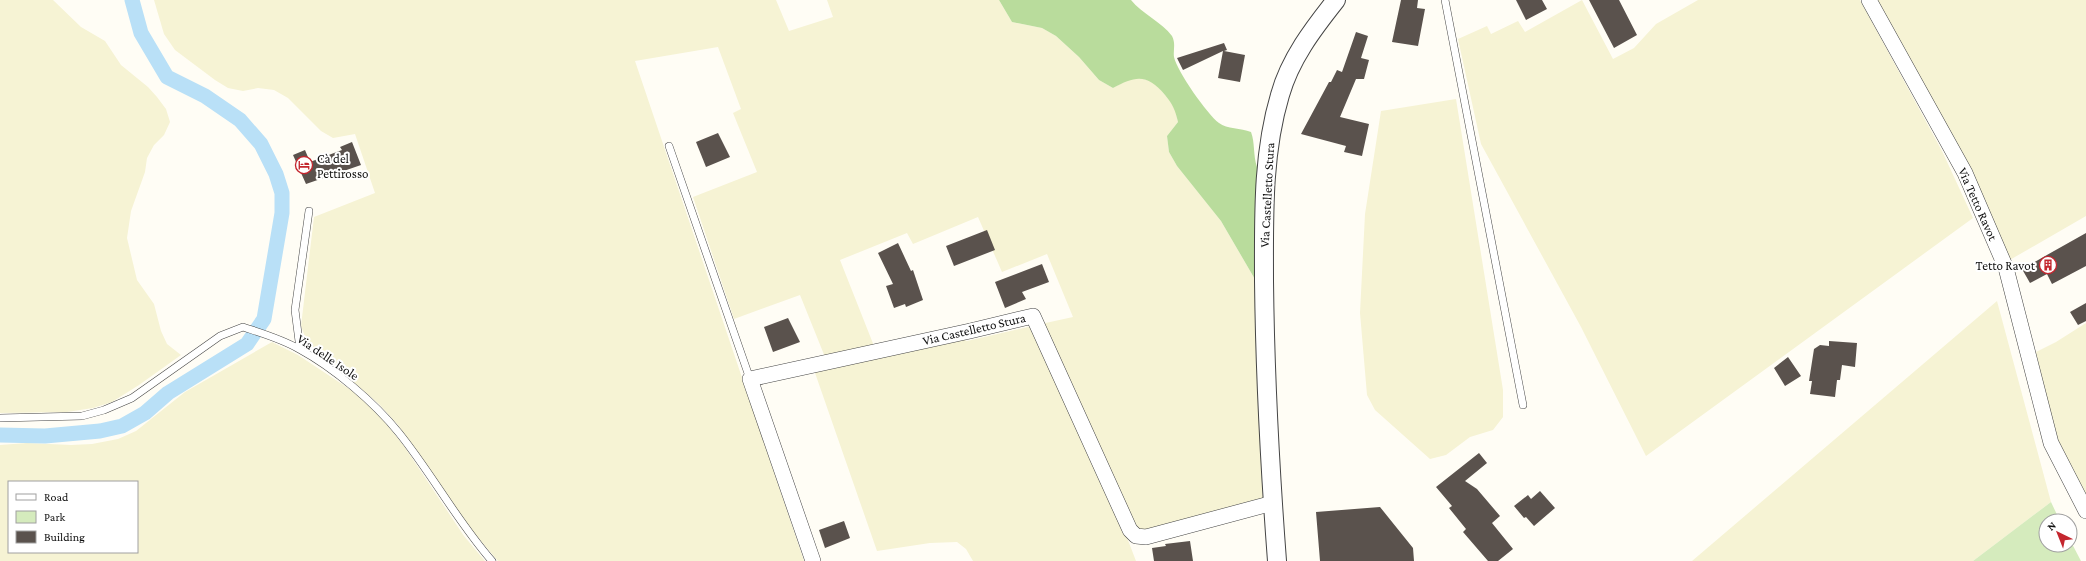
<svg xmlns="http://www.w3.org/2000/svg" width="2086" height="561" viewBox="0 0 2086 561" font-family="'Crimson Pro',serif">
<rect width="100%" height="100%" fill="#fffdf5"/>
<path fill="#f6f3d4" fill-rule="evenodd" d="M0,0H53L81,27L105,41L121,65L148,87L157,97L166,109L170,122L164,135L154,145L147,158L145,172L131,211L127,238L137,280L154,304L161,331L167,344L181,355L139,385L112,402L93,408L67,412L0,413Z
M154,0H776L789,31L833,17L827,0H999L1012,22L1042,28L1056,36L1079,57L1099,80L1113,88L1127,80L1141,78L1155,83L1175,107L1178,122L1167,136L1169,152L1177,166L1221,221L1256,281L1263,498L1147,532L1132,527L1041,324L1073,317L1047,254L1002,272L978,217L913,244L907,233L840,260L874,346L825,357L800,295L734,319L693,197L757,172L733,113L741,109L718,47L635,61L804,561H498L463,520L398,425L379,404L307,342L301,326L314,217L375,193L355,134L333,138L321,131L288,98L274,90L258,88L243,91L228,88L215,80L175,50L164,34Z
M1582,0L1613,59L1634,48L1656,24L1698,0H1860L1942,151L1973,218L1646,456L1581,327L1481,144L1458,39L1487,26L1491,34L1518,21L1525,32Z
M1875,0H2086V216L2008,261Z
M1456,99L1503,390V417L1493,430L1470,437L1446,455L1430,459L1375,410L1367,395L1360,313L1365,214L1381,111Z
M1997,301L2051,502L1973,561H1692Z
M2086,323V501L2057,445L2036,352L2056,342Z
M1032,326L1126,535L1136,561H973L966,549L957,542L930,543L877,551L814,370L961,338L967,341Z
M272,342L298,355L357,394L383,420L404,446L464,536L485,561H0V445L27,443L71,445L92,444L118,439L136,431L185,392ZM9,482H137V552H9Z"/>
<path fill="#d5ebbd" d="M2051,502L2060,521H2046V545H2070V540L2081,561H1973Z"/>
<path fill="#b9dc9c" d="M999,0H1131C1142,14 1162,22 1172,36C1176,44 1173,50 1174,57C1177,71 1207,114 1219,123C1227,129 1241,128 1251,132C1255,142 1253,155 1257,167L1256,281L1221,221L1177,166L1169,152L1167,136L1178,122C1175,109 1173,105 1165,95C1148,74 1136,75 1113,88L1099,80L1079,57L1056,36L1042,28L1012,22Z"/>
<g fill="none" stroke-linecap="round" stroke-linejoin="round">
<path stroke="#b9e0f7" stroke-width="15" d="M0,435L45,436L100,431L122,426L145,413L168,393L247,344L264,319L282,213V193L276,174L261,144L240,120L205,96L167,77L141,33L132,0"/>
</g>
<path fill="#5a524d" d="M1401,0H1418L1417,8L1425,9L1418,46L1392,42Z
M1516,0H1542L1547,9L1526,20Z
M1589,0H1619L1637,35L1614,48Z
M1356,32L1368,36L1361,58L1369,60L1364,79H1356L1340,117L1369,124L1362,156L1344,152L1346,146L1301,134L1329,82H1331L1337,70L1342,72Z
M1224,43L1227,50L1224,51L1245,55L1240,82L1218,78L1223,51L1183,70L1177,58Z
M718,133L730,157L706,167L696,142Z
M352,142L361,165L306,184L293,155L305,150L310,162L342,150L340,147Z
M987,230L995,250L954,266L946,246Z
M2086,233V266L2052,284L2047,274L2030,283L2022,269Z
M898,243L911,271L913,270L923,300L906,307L905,304L894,308L886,286L893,284L878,253Z
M1042,264L1049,282L1022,292L1026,299L1005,308L995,282Z
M2086,303V321L2078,325L2070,312Z
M788,318L800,342L773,352L764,327Z
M1829,341L1857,343L1855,367L1842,365L1840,380H1837L1835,397L1810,394L1812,381H1809L1814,349L1820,345L1829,346Z
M1788,357L1801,376L1785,386L1774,368Z
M1479,453L1487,463L1465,481L1477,489L1500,516L1492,523L1513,549L1498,561H1488L1463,532L1466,529L1449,508L1452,506L1436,487Z
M1540,491L1555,508L1534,526L1526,517L1524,518L1514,506L1528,495L1531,499Z
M1380,507L1413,548L1414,561H1320L1316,512Z
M844,521L850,538L825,548L819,530Z
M1190,541L1193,561H1154L1152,548L1166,546L1165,544Z"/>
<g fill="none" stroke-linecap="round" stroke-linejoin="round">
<g stroke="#444" stroke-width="8">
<path id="service" d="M1445,0L1523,405
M669,146L750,379
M300,349L295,310L309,211
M0,418L82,416L104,410L132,398L220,336L243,327C261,333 282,339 299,349C334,368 374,402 399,433C432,474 457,521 492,561"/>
</g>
<g stroke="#444" stroke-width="16">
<path id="minor" d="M1869,0L1965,173L2006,268L2051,443L2086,511
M813,561L750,379L970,331L1033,316L1130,530L1136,536L1146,537L1273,503"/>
</g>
<g stroke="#444" stroke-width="20">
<path id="tertiary" d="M1277,561C1270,468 1265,374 1264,281C1264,219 1262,155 1280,95C1290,59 1313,29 1336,0"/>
</g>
<use href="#service" stroke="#fff" stroke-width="7"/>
<use href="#minor" stroke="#fff" stroke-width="15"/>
<use href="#tertiary" stroke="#fff" stroke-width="18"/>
</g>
<defs>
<g id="hotel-ring" transform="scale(0.9)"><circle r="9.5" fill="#fff" stroke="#c4262e" stroke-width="1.5"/><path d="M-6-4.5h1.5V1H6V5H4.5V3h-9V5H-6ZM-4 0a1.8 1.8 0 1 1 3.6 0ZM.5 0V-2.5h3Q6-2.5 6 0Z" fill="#c4262e"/></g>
<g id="building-ring" transform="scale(0.9)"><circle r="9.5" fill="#fff" stroke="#c4262e" stroke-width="1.5"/><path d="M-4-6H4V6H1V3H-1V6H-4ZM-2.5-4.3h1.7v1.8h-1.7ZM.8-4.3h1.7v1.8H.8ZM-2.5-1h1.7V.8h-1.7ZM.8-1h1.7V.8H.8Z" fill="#c4262e"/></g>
</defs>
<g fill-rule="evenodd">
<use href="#hotel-ring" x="304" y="165"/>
<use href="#building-ring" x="2048" y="265"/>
</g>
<g text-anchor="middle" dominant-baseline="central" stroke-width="4" stroke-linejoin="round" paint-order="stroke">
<g font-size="13" fill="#111" stroke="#fff" text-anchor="start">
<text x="317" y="158">Cà del<tspan x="317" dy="15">Pettirosso</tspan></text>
<text x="2035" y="265" text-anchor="end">Tetto Ravot</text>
</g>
<g font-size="13" fill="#111" stroke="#fff">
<text transform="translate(1267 195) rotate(-87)">Via Castelletto Stura</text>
<text transform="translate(1978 204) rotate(66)">Via Tetto Ravot</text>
<text transform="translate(974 329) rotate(-13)">Via Castelletto Stura</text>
<text transform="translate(328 357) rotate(34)">Via delle Isole</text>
</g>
</g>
<rect x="8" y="481" width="130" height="72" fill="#ffffff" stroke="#a0a0a0"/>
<rect x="16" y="494" width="20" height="6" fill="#ffffff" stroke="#a0a0a0"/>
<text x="44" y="501" font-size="12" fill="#111111">Road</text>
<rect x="16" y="511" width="20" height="12" fill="#d5ebbd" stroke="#a0a0a0"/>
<text x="44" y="521" font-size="12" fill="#111111">Park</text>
<rect x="16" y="531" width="20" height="12" fill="#5a524d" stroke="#a0a0a0"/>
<text x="44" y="541" font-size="12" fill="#111111">Building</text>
<g transform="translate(2058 533) rotate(317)"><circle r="19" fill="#ffffff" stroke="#a0a0a0"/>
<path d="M0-3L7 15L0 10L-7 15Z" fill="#c4262e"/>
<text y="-6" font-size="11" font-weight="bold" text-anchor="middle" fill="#111111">N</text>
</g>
</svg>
